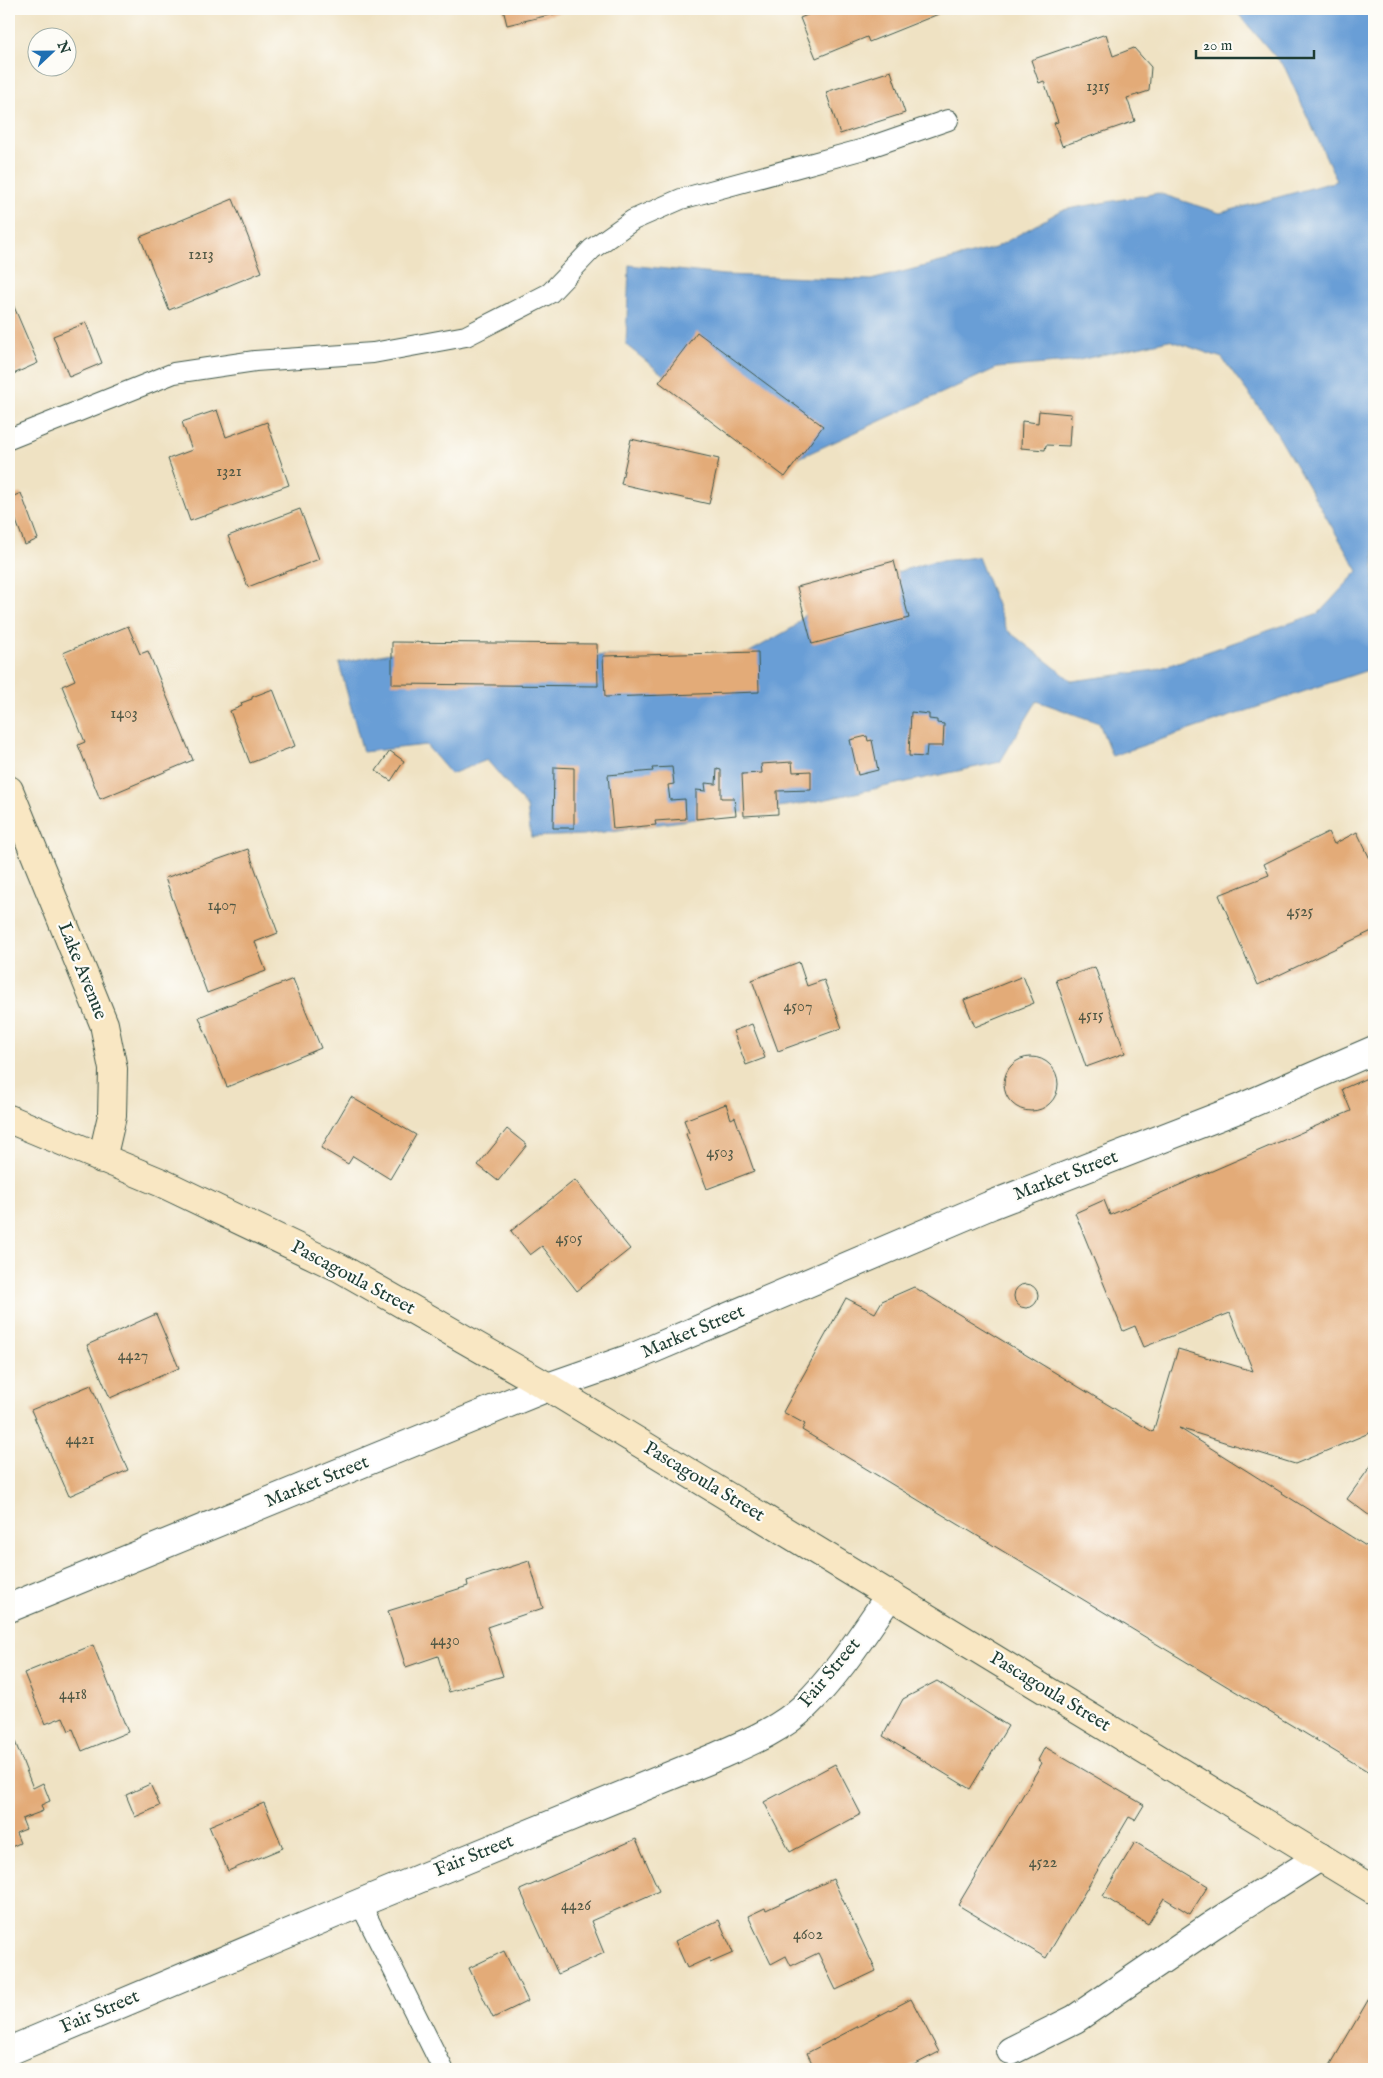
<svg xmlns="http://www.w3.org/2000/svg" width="1383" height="2078" viewBox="0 0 1383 2078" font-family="'IM FELL English',serif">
<rect width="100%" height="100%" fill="#fdfcf7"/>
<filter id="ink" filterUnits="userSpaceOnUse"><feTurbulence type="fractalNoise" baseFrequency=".02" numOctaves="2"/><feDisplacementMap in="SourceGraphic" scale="10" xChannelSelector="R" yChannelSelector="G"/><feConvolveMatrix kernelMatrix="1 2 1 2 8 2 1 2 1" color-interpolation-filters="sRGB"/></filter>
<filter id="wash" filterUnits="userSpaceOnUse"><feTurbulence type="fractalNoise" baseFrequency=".0096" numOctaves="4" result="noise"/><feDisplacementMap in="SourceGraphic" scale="20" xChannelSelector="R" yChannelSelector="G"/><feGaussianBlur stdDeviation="1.12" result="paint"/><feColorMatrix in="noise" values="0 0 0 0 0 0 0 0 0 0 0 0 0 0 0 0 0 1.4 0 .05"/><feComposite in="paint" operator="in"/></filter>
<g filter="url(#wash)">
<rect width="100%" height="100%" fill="#efe2c3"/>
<path fill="#699ed6" stroke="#446e85" d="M1234,9H1374V668L1112,756L1099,723L1037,701L1000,762L813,802L583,835L531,837L527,807L487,760L451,774L426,745L363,752L339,663L395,652L739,658L794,627L822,594L931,562L978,557L1007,630L1072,681L1155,670L1319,613L1358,571L1270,422L1222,358L1169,340L1070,362L997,368L779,467L626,345L629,265L724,275L871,280L995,248L1062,210L1158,193L1220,213L1337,181L1285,68Z"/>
<g id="blocks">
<path fill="#e3ab78" d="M503,9H565L566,11L507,25Z
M822,9H951L869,42L867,37L816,58L800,18Z
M1106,34L1113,56L1134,48L1151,67L1149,91L1127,98L1135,121L1062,146L1054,123L1058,122L1044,81L1039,83L1031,60Z
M891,71L905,113L840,134L826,92Z
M233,199L262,272L169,310L140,237Z
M9,295L38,363L9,376Z
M86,323L102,363L69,377L53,336Z
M697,332L823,426L785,477L659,382Z
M217,410L226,437L267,422L289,485L190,521L168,459L192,450L182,422Z
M1039,411L1071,414L1069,446L1046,445L1045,450L1021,448L1022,421L1038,423Z
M631,439L719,459L709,504L621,484Z
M21,493L38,539L25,545L9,502V498Z
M300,509L319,559L248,587L228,536Z
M894,561L909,618L812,644L797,587Z
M128,626L140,654L148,651L193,760L100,799L78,745L85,742L62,686L75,680L63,653Z
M392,642L597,644L598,686L392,684Z
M758,652L759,692L605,697L603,656Z
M273,689L295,746L250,763L230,711L242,706L241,703L252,699V697Z
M911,712L929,714V719L937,720V723L944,724L943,746H927L926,757L909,756Z
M867,736L868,741L872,740L878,770L858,775L850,740Z
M390,751L404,761L391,781L376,771Z
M792,762L793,772L811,771V790L777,791L778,814L744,816L742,774L762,773L761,764Z
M554,767L574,768V828H553Z
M672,767L674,784L668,785L670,800L685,799L686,819L655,821L656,825L613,829L608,775L653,771L652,768Z
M717,769L721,770V798H734L736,815L696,819V790L706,791L705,783L716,784Z
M1328,832L1334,844L1357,832L1374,867V930L1258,985L1219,895L1269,875L1264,864Z
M248,849L278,933L255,942L266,971L207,993L165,878Z
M799,962L807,986L824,980L842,1028L778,1051L752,980Z
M1095,967L1125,1053L1086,1067L1056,980Z
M1023,976L1034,1003L975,1027L964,1000Z
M293,979L321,1048L227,1087L199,1017Z
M752,1024L765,1058L746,1065L733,1031Z
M1004 1084a27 27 0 1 1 54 0a27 27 0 1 1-54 0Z
M1374,1075V1431L1295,1464L1179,1428L1374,1551V1775L802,1430L805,1424L783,1412L846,1298L875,1313L882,1301L914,1287L1153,1432L1178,1349L1253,1371L1230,1313L1144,1347L1135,1326L1123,1331L1075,1213L1104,1200L1110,1215L1351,1111L1342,1089Z
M351,1097L416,1135L390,1179L353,1156L348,1164L321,1148Z
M726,1104L731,1119L735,1117L754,1171L707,1189L686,1134L689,1133L684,1120Z
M507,1129L527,1145L498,1181L478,1165Z
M575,1180L630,1249L577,1291L542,1246L530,1255L511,1231Z
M1014 1296a12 12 0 1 1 24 0a12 12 0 1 1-24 0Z
M156,1314L179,1368L110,1398L87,1345Z
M91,1385L128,1470L69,1496L31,1410Z
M1373,1463L1374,1464V1519L1347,1499Z
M529,1561L543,1608L487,1627L503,1676L449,1692L438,1656L406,1667L388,1611L468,1586L467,1581Z
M93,1645L128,1732L82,1751L73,1729L69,1731L63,1717L45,1724L24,1673Z
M937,1681L1008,1726L970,1789L883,1736L903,1699Z
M9,1726L33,1788L43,1783L50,1801L41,1805L43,1811L22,1819L26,1829L16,1833L20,1843L9,1848Z
M1045,1747L1144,1805L1135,1820L1129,1817L1046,1958L958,1905L1042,1763L1038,1760Z
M835,1764L861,1814L790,1852L764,1802Z
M150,1784L160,1806L135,1817L126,1795Z
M264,1803L283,1848L228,1871L209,1826Z
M636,1839L659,1891L591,1921L604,1953L558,1974L520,1890Z
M1135,1842L1208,1886L1190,1914L1164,1898L1148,1924L1103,1896Z
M833,1879L876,1971L836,1990L818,1953L791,1966L786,1956L771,1964L748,1916L765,1908L766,1910Z
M719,1920L733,1953L710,1963L709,1958L687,1968L675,1941Z
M504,1951L528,2001L493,2018L469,1968Z
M1374,1990V2069H1328Z
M911,1999L939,2052L906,2069H815L807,2053Z"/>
</g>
</g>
<g filter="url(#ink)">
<use href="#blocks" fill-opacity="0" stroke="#3e5649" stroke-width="1"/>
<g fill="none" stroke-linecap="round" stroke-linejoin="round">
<g stroke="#3e5649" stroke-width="22">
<path id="lane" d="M9,439L174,373L255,361L373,353L466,336L550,293L592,249L633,220L681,199L864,149L948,120
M360,1903L443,2069"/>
</g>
<g stroke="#3e5649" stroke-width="30">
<path id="street" d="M9,1608L548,1387L634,1357L991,1205L1238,1109L1374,1050
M9,2051L360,1903L711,1759C742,1745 779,1731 804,1707C838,1674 863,1634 890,1595
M1011,2051L1075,2019L1211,1926L1320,1857"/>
</g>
<g stroke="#3e5649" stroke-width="30">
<path id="secondary" d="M9,790L104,1024L113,1069L112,1116L102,1159
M9,1119L162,1183L340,1268L548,1387L1374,1890"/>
</g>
<use href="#lane" stroke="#fff" stroke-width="20"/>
<use href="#street" stroke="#fff" stroke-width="28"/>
<use href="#secondary" stroke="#f9e7c3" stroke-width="28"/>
</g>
</g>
<g text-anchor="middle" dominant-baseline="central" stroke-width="4.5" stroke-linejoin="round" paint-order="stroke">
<g font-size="16" fill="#505845">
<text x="1098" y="87">1315</text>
<text x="201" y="255">1213</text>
<text x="229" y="472">1321</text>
<text x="124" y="714">1403</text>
<text x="222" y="906">1407</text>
<text x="1300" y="912">4525</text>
<text x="798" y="1007">4507</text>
<text x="1091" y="1016">4515</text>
<text x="720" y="1153">4503</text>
<text x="569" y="1239">4505</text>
<text x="133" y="1356">4427</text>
<text x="80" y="1440">4421</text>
<text x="445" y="1641">4430</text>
<text x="73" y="1695">4418</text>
<text x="1043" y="1863">4522</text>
<text x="576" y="1906">4426</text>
<text x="808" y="1935">4602</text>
</g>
<g font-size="19" fill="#1f3d34" stroke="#fdfcf7">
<text transform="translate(82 971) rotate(68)">Lake Avenue</text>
<text transform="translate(1066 1176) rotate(-21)">Market Street</text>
<text transform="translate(353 1278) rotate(28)">Pascagoula Street</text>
<text transform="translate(693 1332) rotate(-23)">Market Street</text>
<text transform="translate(317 1482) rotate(-22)">Market Street</text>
<text transform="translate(704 1482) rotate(31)">Pascagoula Street</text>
<text transform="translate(830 1673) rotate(-50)">Fair Street</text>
<text transform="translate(1050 1692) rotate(31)">Pascagoula Street</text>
<text transform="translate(474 1856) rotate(-22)">Fair Street</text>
<text transform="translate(100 2012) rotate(-23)">Fair Street</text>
</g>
</g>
<rect width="1383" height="2078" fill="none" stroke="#fdfcf7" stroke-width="30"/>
<g transform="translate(52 52) rotate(68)"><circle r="24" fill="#fdfcf7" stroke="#a4b0a9"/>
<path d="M0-4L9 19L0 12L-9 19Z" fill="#1f6fb2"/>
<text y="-8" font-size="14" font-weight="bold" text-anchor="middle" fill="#1f3d34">N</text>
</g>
<path d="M1196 50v8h118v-8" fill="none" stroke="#1f3d34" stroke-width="2.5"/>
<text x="1203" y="50" font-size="15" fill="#1f3d34" stroke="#fdfcf7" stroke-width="4" paint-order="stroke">20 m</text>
</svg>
